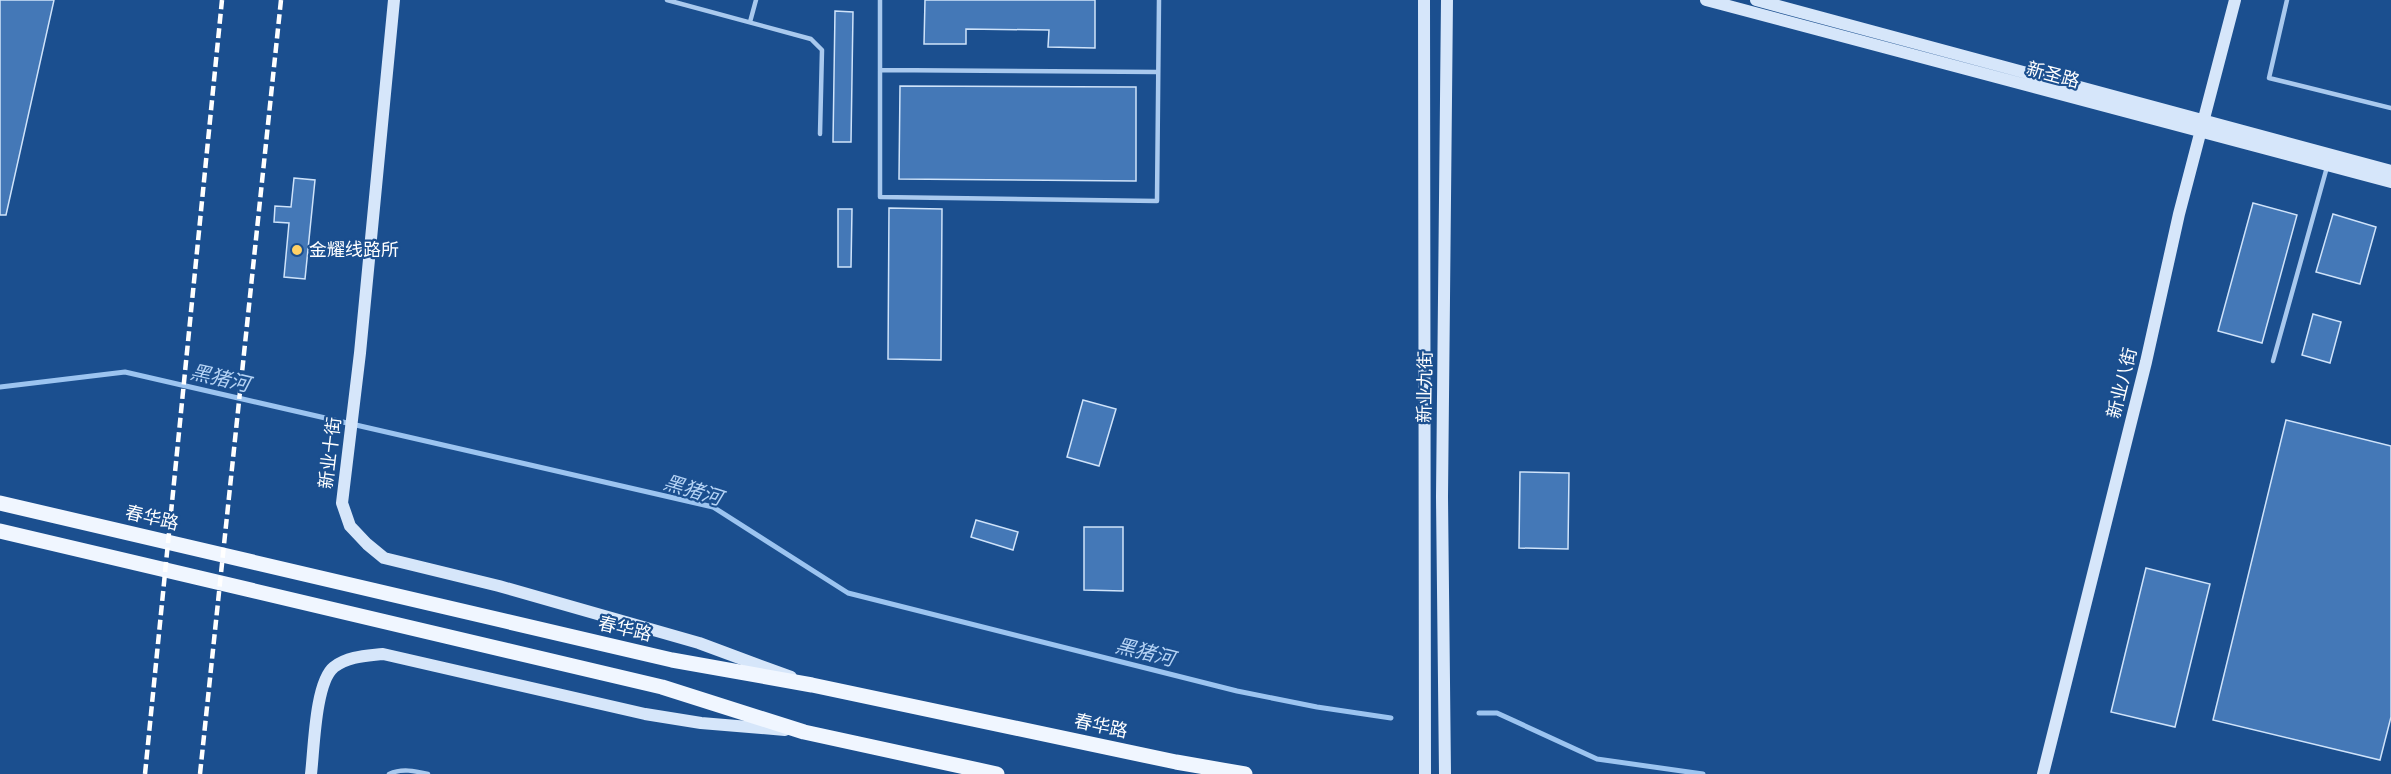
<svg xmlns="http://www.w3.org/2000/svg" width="2391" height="774" viewBox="0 0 2391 774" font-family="Arial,'Noto Sans SC',sans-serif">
<rect width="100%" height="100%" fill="#1b4f8f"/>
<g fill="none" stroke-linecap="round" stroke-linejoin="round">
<path stroke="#9cc4f0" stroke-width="5" d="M0,387L125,372L713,507L848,593L1237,691L1317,707L1391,718
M1479,713H1497L1597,759L1703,774"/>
</g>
<path fill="#4478b7" stroke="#cfe3fa" stroke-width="1.5" d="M0,0H54L6,215H0Z
M925,0H1095V48L1048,47L1049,30L966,29V44H924Z
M835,11L853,12L851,142H833Z
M900,86L1136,87V181L899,179Z
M294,178L315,180L305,279L284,277L289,223L274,222L275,206L291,207Z
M2253,203L2297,215L2262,343L2218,331Z
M889,208L942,209L941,360L888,359Z
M838,209H852L851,267H838Z
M2333,214L2376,227L2360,284L2316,272Z
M2313,314L2341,322L2330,363L2302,355Z
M1083,400L1116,409L1099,466L1067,457Z
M2286,420L2391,446V717L2380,760L2213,720Z
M1520,472L1569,473L1568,549L1519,548Z
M976,520L1018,532L1013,550L971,537Z
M1084,527H1123V591L1084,590Z
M2146,568L2210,584L2175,727L2111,712Z"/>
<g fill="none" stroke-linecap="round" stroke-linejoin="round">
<path stroke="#a9c9ee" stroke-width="4.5" d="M667,0L811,39L822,50L820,134
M880,0V197L1157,201L1159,0
M2287,0L2269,78L2391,108
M750,22L756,0
M880,70L1158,72
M2273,361L2327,167
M389,774C402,768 415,771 428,774"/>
<path stroke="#d6e6fa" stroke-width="12" d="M394,0L360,353L342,503L350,526L367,544L384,558L499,586L699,643L791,677
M1424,0L1425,774
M1706,0L2391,182
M1756,0L2391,171
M311,774C314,750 315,682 334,667C349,656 366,656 383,654L645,714L701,723L785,730
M1445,774L1442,497L1447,0
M2043,774L2146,362L2179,214L2235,0"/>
<path stroke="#f0f6ff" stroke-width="15" d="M0,503L672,660L812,685L1176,762L1245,774
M0,531L662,687L804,732L997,774"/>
<path stroke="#fff" stroke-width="4.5" stroke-dasharray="10 4.5" stroke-linecap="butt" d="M145,774L222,0
M200,774L281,0"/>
</g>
<circle fill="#ffd166" stroke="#1b4f8f" stroke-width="2" cx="297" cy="250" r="6"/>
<g text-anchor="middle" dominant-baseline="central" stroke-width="4.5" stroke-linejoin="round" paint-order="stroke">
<g font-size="18" fill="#fff" stroke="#1b4f8f">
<text transform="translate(2053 75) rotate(15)">新圣路</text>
<text transform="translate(2122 383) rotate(-76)">新业八街</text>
<text transform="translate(1425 387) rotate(-89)">新业九街</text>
<text transform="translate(330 453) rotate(-83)">新业十街</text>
<text transform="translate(152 518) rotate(13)">春华路</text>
<text transform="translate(625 629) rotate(13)">春华路</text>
<text transform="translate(1101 726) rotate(12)">春华路</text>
</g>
<g font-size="18" fill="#fff" stroke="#1b4f8f" text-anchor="start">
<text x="309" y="250">金耀线路所</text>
</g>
<g font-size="20" font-style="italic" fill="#b5d3f5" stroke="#1b4f8f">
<text transform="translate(220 378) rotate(13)">黑猪河</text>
<text transform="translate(693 490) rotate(17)">黑猪河</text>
<text transform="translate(1145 652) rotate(14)">黑猪河</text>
</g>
</g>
</svg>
